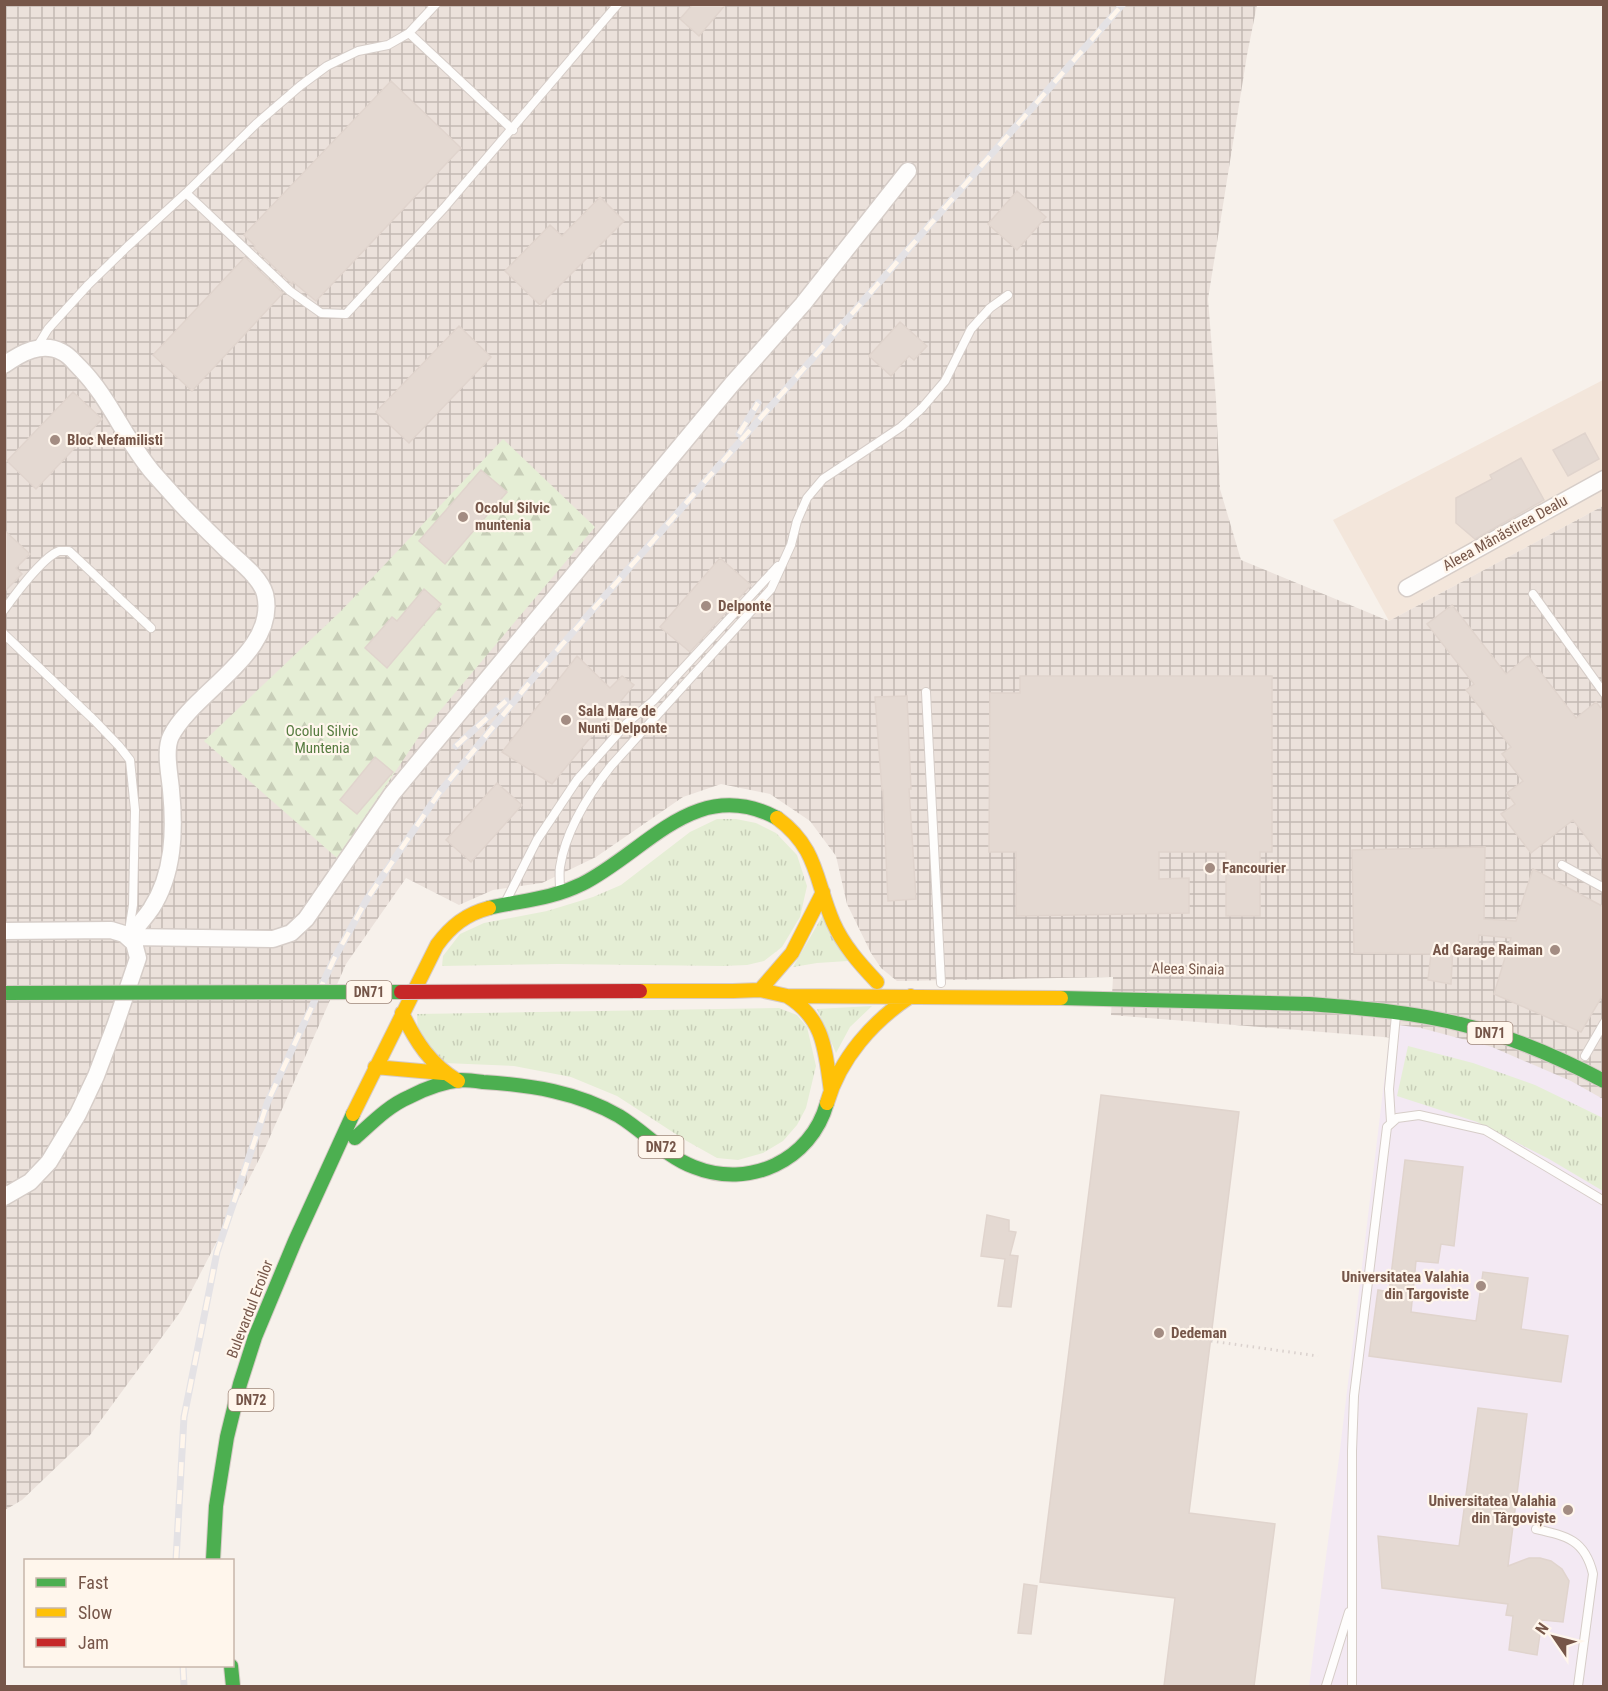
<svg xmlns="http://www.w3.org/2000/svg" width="1608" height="1691" viewBox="0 0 1608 1691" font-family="'Roboto Condensed',sans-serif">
<defs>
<pattern id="industrial-grid" width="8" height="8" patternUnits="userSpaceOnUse" patternTransform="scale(1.5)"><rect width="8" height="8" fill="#ebe1db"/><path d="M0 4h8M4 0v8" fill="none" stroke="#c3b9b4"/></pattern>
<pattern id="grass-tufts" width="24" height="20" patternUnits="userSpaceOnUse" patternTransform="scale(1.5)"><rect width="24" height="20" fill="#e5eed5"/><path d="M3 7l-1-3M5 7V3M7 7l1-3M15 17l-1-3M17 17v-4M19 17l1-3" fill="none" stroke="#c8ceb8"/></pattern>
<pattern id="forest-firs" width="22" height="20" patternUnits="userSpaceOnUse" patternTransform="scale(1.5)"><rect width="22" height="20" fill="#e5eed5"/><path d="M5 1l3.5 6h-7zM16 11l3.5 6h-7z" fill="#c8ceb8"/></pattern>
</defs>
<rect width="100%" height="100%" fill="#f7f1eb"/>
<path fill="#f3e6db" d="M1603,380V506L1389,621L1333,520Z"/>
<path fill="url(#industrial-grid)" d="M4,5H1257L1247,55L1208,299L1216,400L1220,489L1241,560L1389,621L1603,506V1113L1420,1040L1111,1015L1113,977L897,981L881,968L871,953L847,904L836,856L810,821L770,794L721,784L683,797L596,857L542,883L493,890L459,905L406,878L346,964L265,1148L181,1311L90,1435L22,1500L5,1510Z"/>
<path fill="#f3e9f3" d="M1391,1024L1421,1028L1492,1047L1571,1081L1603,1099V1686H1309L1339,1458Z"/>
<path fill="url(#grass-tufts)" d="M717,819H736L756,823L776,833L797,855L807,886L800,917L782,947L764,961L747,965L723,966L558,964L442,966L443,956L460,934L484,923L547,911L593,897L621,885L690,832Z
M823,915L848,961L817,963L793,967Z
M872,1006L850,1027L836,1053L817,1009Z
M779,1008L797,1015L807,1027L816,1066L806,1108L797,1125L783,1141L763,1153L738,1160L717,1158L685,1140L617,1096L571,1077L514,1066L444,1063L418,1034L417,1014Z
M1408,1046L1473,1063L1535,1085L1603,1118V1191L1549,1159L1477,1122L1397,1096Z"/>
<path fill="url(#forest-firs)" d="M503,439L595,527L422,732L337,858L204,741L341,611Z"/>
<path fill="#e4d9d2" stroke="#e0d4cd" stroke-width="1.5" d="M693,4H726L699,36L680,19Z
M391,81L461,148L316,301L293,282L292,284L254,248L255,246L244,235Z
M1017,191L1046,217L1017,250L988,224Z
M600,197L624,221L540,305L505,271L550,225L562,236Z
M245,257L283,293L192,391L153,355Z
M900,322L927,346L914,360L909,356L891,376L869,356Z
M459,326L491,357L409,443L376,412Z
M73,392L102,419L36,489L7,461Z
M1585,433L1599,459L1568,476L1553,450Z
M1521,458L1544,500L1475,539L1456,523V498L1492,479L1490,475Z
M481,470L507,492L445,564L419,541Z
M4,530L30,554L16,568L22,574L4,592Z
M720,558L751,585L690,652L660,627Z
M424,589L441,604L387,668L365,648L392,617L397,621Z
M1452,605L1506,674L1528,656L1576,718L1596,702L1604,712V860L1573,820L1531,853L1501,814L1515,804L1507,793L1523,781L1502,754L1511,747L1466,690L1474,684L1427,624Z
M577,656L610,688L622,676L634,685L552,784L502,752Z
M1020,676H1272V852H1260V916H1226V852H1159V879L1189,878V913L1016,916V852H989L990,693H1020Z
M907,696L911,789H909L916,899L888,901L883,790H882L875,697Z
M375,757L393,772L357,814L340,800Z
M497,783L522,805L471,862L446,840Z
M1485,847L1484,919L1516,921L1533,869L1604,907V993L1581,1032L1494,994L1511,938L1479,935L1478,948L1453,946L1451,984L1428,980L1431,954L1354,953L1352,850Z
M1101,1095L1239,1112L1189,1513L1275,1524L1254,1686H1164L1175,1598L1040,1582Z
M1405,1160L1463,1167L1454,1246L1441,1244L1438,1263L1416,1261L1411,1312L1476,1321L1483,1272L1528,1278L1521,1329L1568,1336L1561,1382L1369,1356L1378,1290L1389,1292Z
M987,1215L1009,1220V1231L1016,1232L1010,1255L1018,1256L1011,1307L998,1306L1005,1259L981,1256Z
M1478,1408L1527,1414L1508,1566L1529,1558H1540L1551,1561L1562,1569L1569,1581L1563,1622L1542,1620L1537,1655L1509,1650L1513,1616L1506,1615L1508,1604L1382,1588L1378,1536L1459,1546Z
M1024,1584L1037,1586L1031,1634L1018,1633Z"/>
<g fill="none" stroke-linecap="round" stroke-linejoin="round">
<g stroke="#d6cdc8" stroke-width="10">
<path id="lane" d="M409,33L513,130
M186,193L290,291L321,313L346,314L444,208L618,4
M37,347L48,329L88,285L127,247L186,193L256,124L300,86L327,66L358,51L388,45L409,33L436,4
M1533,594L1604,693
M4,610C14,596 43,557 59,551C60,551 68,551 69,551L151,628
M4,634L95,721L119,746L130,760L135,810L133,905L129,931
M926,692L941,983
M1562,865L1604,888
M560,890C560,883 559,874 560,867C566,829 588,795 611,766L771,589L791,545L797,521L807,498L823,479L901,427L922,408L945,381L971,329L990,308L1008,295
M506,901L537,840L577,780L627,723L653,701L778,566
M1585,1056L1604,1023
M1391,1122L1389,1089L1396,1015
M1536,1529C1567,1536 1585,1540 1593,1574L1578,1686
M1326,1686L1349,1612
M1352,1686V1451L1354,1396L1387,1127L1397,1118L1419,1115L1485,1130L1604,1201"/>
</g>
<g stroke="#d6cdc8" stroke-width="19">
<path id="street" d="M4,365C21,353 42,341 62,352C69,355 74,362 79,367C111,399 125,441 155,475C164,485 173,495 182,505C195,519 210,533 224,547C237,560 260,576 265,594C279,652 193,692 171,736C164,750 170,776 171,790C175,830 174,874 151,909C144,919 136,928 128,937
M1407,588L1604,479
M4,931L111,930L124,934L134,943L138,958L116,1023L96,1076L78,1114L49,1162L30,1182L4,1197
M128,937L273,939L291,933L306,919L392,794L732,384L803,304L908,171"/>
</g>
<g stroke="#d6cbc6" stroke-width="16">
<path id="fast" d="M489,908C523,900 549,900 582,884C647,851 696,775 777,818
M1061,998L1309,1004C1360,1008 1414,1012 1464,1025C1512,1037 1560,1058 1604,1081
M355,1138C372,1123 388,1106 409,1097C424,1089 444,1082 461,1080C468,1080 476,1081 483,1082C531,1085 577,1092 619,1116C645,1132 665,1156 694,1167C749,1189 811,1161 827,1103
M213,1560L216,1506L227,1437L240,1384L255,1337L295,1241L353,1114
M231,1666L233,1686"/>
</g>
<g stroke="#d6cbc6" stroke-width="16">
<path id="slow" d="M777,818C818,848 815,880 833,922C843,945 860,964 877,982
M760,990L792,953L823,892
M733,991L760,990L787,996L1061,998
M787,996C825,1019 825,1051 831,1091
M402,1013C416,1042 430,1064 458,1081
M375,1067L443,1073
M827,1103C840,1058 873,1021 911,996
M353,1114L437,945C451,926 466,914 489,908"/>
</g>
<path stroke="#dad1cd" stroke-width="3" stroke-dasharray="1.5 4.5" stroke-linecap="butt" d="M1211,1341L1318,1356"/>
<use href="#lane" stroke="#fefdfc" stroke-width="8"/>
<use href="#street" stroke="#fefdfc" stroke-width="16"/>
<use href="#fast" stroke="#4caf50" stroke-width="14"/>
<use href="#slow" stroke="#ffc107" stroke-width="14"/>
<g stroke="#e4e2e5" stroke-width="7">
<path id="rail" d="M739,434L758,403
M456,746L506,701
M176,1560L184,1417L217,1252L268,1101L334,959L367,899L439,793L539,671L1123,4
M183,1666L184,1686"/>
</g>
<use href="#rail" stroke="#fff6ec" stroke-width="4.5" stroke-dasharray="14" stroke-linecap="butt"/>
<g stroke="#d6cbc6" stroke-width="16" stroke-linecap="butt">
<path id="fast-bridge" d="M4,993L401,992"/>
</g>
<g stroke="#d6cbc6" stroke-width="16" stroke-linecap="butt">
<path id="slow-bridge" d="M640,991H733"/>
</g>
<g stroke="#d6cbc6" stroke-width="16" stroke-linecap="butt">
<path id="jam-bridge" d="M401,992L640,991"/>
</g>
<use href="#fast-bridge" stroke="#4caf50" stroke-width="14"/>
<use href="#slow-bridge" stroke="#ffc107" stroke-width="14"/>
<use href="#jam-bridge" stroke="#c62828" stroke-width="14"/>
</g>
<g fill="#a38c82" stroke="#fff6ec" stroke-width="2">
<circle cx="55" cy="440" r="6"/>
<circle cx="463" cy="517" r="6"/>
<circle cx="706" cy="606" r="6"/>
<circle cx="566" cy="720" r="6"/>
<circle cx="1210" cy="868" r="6"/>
<circle cx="1555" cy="950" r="6"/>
<circle cx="1481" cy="1286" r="6"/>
<circle cx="1159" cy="1333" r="6"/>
<circle cx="1568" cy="1510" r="6"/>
</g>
<g text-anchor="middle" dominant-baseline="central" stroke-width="4.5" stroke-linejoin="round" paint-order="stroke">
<g fill="#fff6ec" stroke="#9f867a" stroke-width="1.5">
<rect x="346.5" y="981" width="45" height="22" rx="4.5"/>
<rect x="1467.5" y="1022" width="45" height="22" rx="4.5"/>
<rect x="638.5" y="1136" width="45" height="22" rx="4.5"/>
<rect x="228.5" y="1389" width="45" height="22" rx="4.5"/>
</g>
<g font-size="14" font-weight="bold" fill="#765649">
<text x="369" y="992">DN71</text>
<text x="1490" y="1033">DN71</text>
<text x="661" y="1147">DN72</text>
<text x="251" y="1400">DN72</text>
</g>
<g font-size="15" font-weight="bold" fill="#765649" stroke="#fff6ec" text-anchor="start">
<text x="67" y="440">Bloc Nefamilisti</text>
<text x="475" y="508">Ocolul Silvic<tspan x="475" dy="17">muntenia</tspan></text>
<text x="718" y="606">Delponte</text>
<text x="578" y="711">Sala Mare de<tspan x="578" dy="17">Nunti Delponte</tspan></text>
<text x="1222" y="868">Fancourier</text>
<text x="1543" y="950" text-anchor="end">Ad Garage Raiman</text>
<text x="1469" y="1277" text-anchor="end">Universitatea Valahia<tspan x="1469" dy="17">din Targoviste</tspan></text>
<text x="1171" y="1333">Dedeman</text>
<text x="1556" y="1501" text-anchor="end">Universitatea Valahia<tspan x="1556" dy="17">din Târgoviște</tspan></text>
</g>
<g font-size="15" fill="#765649" stroke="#fff6ec">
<text transform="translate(1505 533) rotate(-29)">Aleea Mănăstirea Dealu</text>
<text transform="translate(1188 969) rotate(1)">Aleea Sinaia</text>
<text transform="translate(250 1309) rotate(-69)">Bulevardul Eroilor</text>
</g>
<g font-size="15" fill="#577c41" stroke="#fff6ec">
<text x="322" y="731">Ocolul Silvic<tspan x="322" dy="17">Muntenia</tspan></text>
</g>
</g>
<rect width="1608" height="1691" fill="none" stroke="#765649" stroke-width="12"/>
<rect x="24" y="1559" width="210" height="108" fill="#fff6ec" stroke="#c8b6ab" stroke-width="1.5"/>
<rect x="36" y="1578" width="30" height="9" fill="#4caf50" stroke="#c8b6ab" stroke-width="1.5"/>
<text x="78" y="1589" font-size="18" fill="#765649">Fast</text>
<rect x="36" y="1608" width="30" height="9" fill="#ffc107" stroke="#c8b6ab" stroke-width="1.5"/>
<text x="78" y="1619" font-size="18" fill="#765649">Slow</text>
<rect x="36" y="1638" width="30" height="9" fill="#c62828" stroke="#c8b6ab" stroke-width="1.5"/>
<text x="78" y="1649" font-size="18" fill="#765649">Jam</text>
<g transform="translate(1554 1637) rotate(305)" stroke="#fff6ec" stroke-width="4.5" paint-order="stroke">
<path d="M0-4.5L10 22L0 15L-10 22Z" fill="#765649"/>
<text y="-9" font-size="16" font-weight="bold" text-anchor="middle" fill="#765649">N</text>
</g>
</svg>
